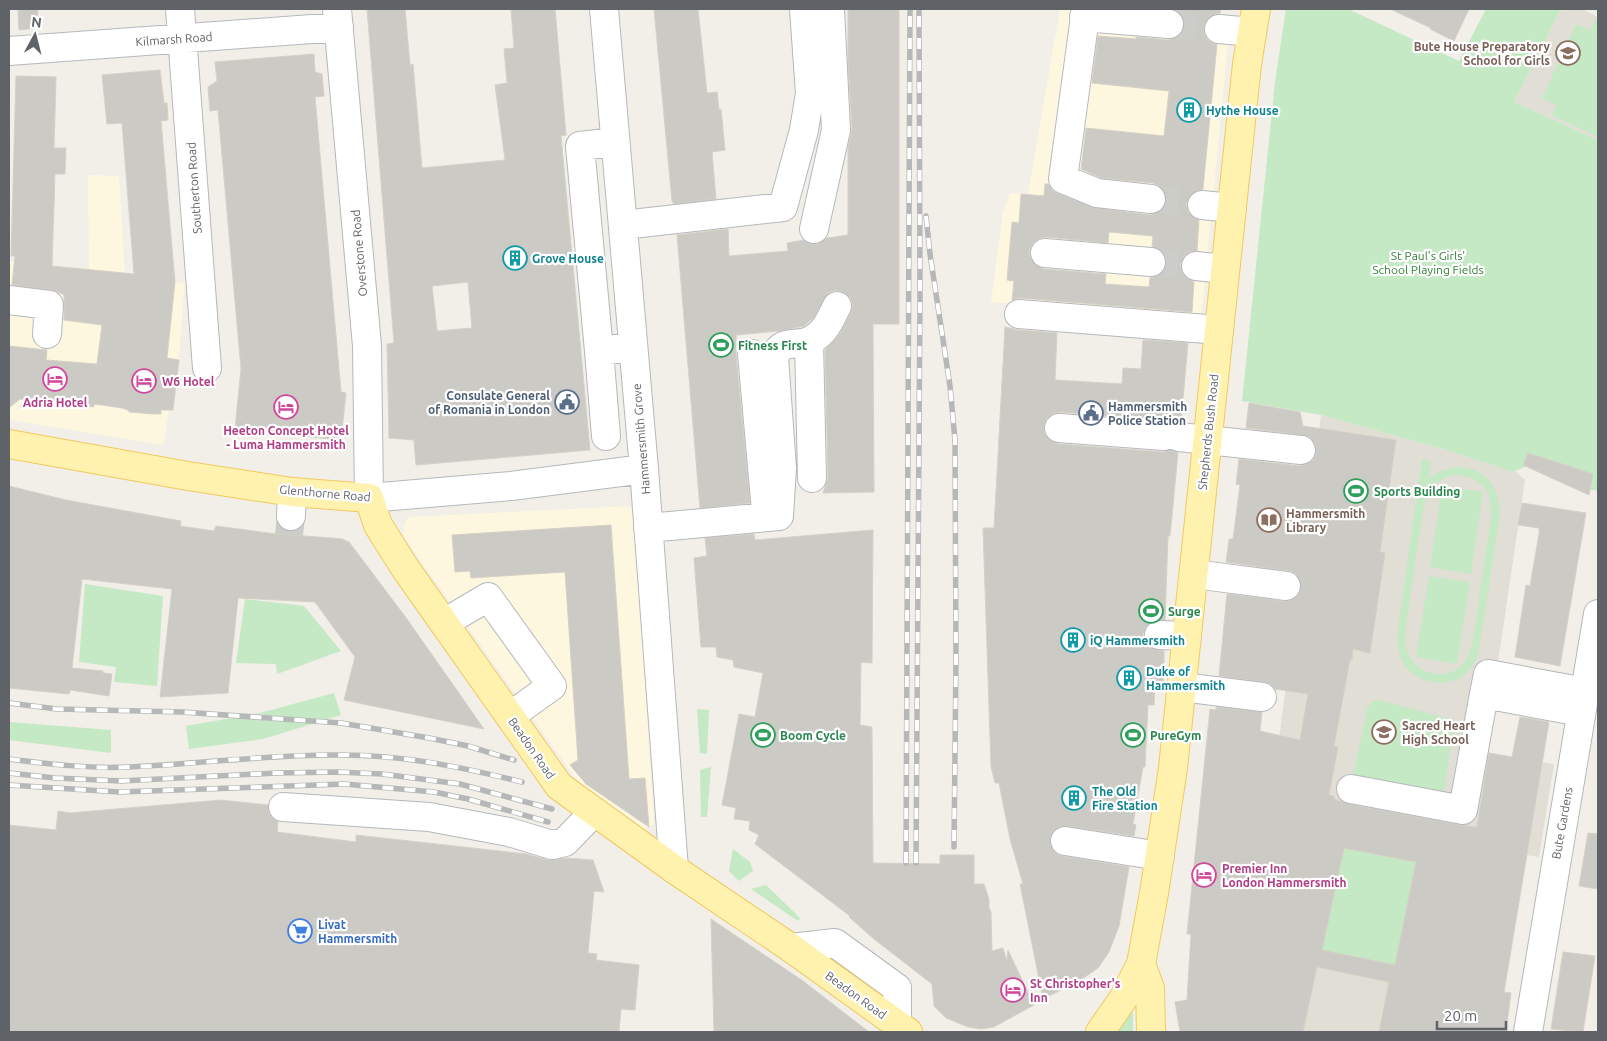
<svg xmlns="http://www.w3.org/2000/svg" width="1607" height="1041" viewBox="0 0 1607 1041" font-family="Ubuntu,sans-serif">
<rect width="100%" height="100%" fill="#f1efe8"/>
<path fill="#fef7e0" d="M1060,9H1083L1230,24L1201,319L991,302L1003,213L1010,193L1028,194Z
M88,175L119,176L125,276L179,283L185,281L179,356L163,445L9,420V261L89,269Z
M630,506L635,511L654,824L644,829L582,787L403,536L404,525L408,517Z"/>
<path fill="#e1ded6" d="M1561,9L1569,11L1570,9H1582L1598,17V140L1514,102Z
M1321,415L1443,449L1513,472L1515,471L1525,480L1498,662L1571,674L1563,718L1493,705L1486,745L1489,753L1554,764L1539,857L1472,846L1446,1022L1512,1031V1032H1254L1265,848Z"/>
<path fill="#c5e8c5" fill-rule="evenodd" d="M1286,9H1348L1459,61L1486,9H1561L1514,102L1598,140V491L1588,489L1527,466L1513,472L1443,449L1321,415L1242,401L1275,82Z
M1595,20L1598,21V137L1552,115L1556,105L1542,98L1576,24L1590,30Z
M1422,459L1431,461L1429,478C1451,461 1483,463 1496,491C1499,499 1499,507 1500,515L1479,651C1476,661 1472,670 1462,676C1442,690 1411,681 1401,659C1398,651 1398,643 1397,635ZM1456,475C1482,477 1492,491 1491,517L1472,645C1469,653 1467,661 1461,666C1446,680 1420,675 1410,657C1406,651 1405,642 1405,634L1424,504C1431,486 1437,479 1456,475Z
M1442,486L1483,492L1471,574L1430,567Z
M1429,576L1470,582L1457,664L1416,657Z
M85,584L163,596L157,686L114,682L116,667L79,662Z
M245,599L304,606L341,651L277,674L276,664L236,663Z
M334,693L341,715L263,739L189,749L186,726L260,713Z
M1378,700L1455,720L1444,792L1442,794L1353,777L1367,709L1371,702Z
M697,709L709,710L707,754L700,753Z
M9,722L111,730V753L9,740Z
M711,767L707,817H701L700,770Z
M1344,848L1416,862L1395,965L1322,950Z
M733,849L750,862L753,871L739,881L729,871Z
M766,885L800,918L798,921L751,889Z
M1127,1010L1133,1012V1032H1113Z"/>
<path fill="#cccac5" stroke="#d6d1c6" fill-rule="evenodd" d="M18,9H38L37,28L19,30Z
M367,9H405L410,65L413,64L422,168L505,160L495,85L507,83L504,49L514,48L511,9H555L566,135L561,136L590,450L416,465L414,440L389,438L387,344L394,343ZM468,282L472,328L437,331L432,286Z
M654,9H698L707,93L717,92L719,110L721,109L725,150L712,152L716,199L674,204L672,201Z
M848,9H899V324H873L874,492L823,493L828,478L825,350L840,334L851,313L853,305L850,297L843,292L835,290L828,293L814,317L804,326L779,331L736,335V355L750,503L700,508L677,235L728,229L729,256L788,251L787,243L804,240L810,244H818L827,238L848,235V148L852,129L848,61Z
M1171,9H1221L1220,13L1213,15L1207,20L1204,27L1205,36L1210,42L1217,44L1203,189L1196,191L1190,196L1186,204L1188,212L1193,217L1199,220L1197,251L1189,252L1184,256L1180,265L1182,273L1186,278L1194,282L1192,312L1020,298L1012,300L1014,281L1007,280L1012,222L1019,223L1021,194L1044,196L1045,184H1048L1052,190L1057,193L1095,208L1150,215L1158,213L1164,208L1167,200L1165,193L1160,186L1153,183L1101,178L1081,169L1086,128L1164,136L1169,91L1092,83L1098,36L1136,39V37L1168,40L1175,38L1182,33L1185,25L1183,17L1178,11ZM1109,232L1153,236L1152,246L1160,250L1165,256L1167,263L1163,271L1157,276L1150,278L1149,287L1105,284L1106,274L1044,269L1036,265L1031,259L1029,252L1032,244L1039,239L1046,237L1108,243Z
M1390,9H1469L1454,41L1430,29L1431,28Z
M314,54L315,72L322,74L324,96L315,97L341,392L346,393L341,440L235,429L241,369L218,110L210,111L208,87L217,81L215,62Z
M160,70L164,103H167L168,120L161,121L175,282L167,358L179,360L173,410H161V414H154L129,412L128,410L122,408L95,404L93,407L38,398L36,401L20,399L9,408V346L47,350L46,360L97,364L102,325L64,320V295L58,292L51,290L12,285L15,256H11L16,76L56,77L54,148H66L65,174H55L52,266L134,274L122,123L107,124L102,75Z
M1005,327L1018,330L1057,333L1055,380L1122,384L1123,368L1141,369L1143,340L1188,343L1181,421L1172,423L1165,420L1060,412L1052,414L1046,419L1044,426L1045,435L1051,441L1058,444L1163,452L1171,450L1178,453L1170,536H1168L1165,620L1151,621L1146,627L1143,634L1145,642L1150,648L1164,651V662L1163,686H1155L1154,705H1148L1145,767H1143L1133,824L1136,825L1134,836L1067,826L1059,827L1053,831L1050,839L1051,847L1056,853L1062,856L1129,867L1119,926L1109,952L1098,968L1079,981L1043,999L1020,884H1023L1010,839L999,783H995L991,767L983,528H994Z
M1249,403L1300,412L1303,426L1396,440L1380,552L1385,553L1370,653L1353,649L1352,660H1350L1334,746L1338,747L1329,795L1334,796V799L1348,804L1460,825L1477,827L1489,753L1512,757L1520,717L1549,722L1504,992L1511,993L1506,1032H1379L1389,982L1317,967L1303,1032H1180L1175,1002L1187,1000L1191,934H1187L1210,709L1216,710V707L1262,712L1260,731L1300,740L1308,694L1275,689L1271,684L1264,682L1219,676L1227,594L1284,601L1292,600L1298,596L1301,588L1300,580L1295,573L1288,571L1226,562L1229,539H1233L1240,485L1236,484L1239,459L1300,466L1307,464L1313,460L1316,452L1315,443L1310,437L1303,435L1246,428ZM1344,848L1416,862L1395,965L1322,950Z
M1528,453L1593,474L1589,495L1523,465Z
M9,486L66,500L181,521L180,526L214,531L216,526L276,534L332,538L342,539L349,542L407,619L484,729L344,700L355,657L315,602L238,598L228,693L160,697L172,589L82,579L72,668L103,671V673L112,674L109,696L70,690L69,694L9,688Z
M1522,503L1586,513L1560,666L1515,657L1526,585L1530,586L1539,534V528L1518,525Z
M611,525L629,779L645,778L649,827L586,784L570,765L578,760L565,572L471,578L470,571L455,572L452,535Z
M873,530L872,663L861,662L860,725L872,727L873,863L940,864V855H974V884H984L989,899V908L991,912L992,951L1003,948L1007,961L1008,950L1034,1005L994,1027L981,1029L968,1027L946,1018L934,1006L932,984L874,939L849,917L850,916L755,844L759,835L749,830L750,821L734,819L736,808L722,805L739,714L755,717L763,673L734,667L733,660L717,657L716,647H701L694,558L707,556L705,538L754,534L755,540Z
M221,800L268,805L269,814L278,821L277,832L356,842V835L526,854L548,860L566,858L593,860L604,892L594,891L588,953L597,954L596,960L639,965L635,1010L621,1009L619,1032H9V825L56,830L58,811L70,813Z
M1588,833L1598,834V889L1579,886Z
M711,919L803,981L869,1032H714Z
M1563,952L1595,956L1583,1032L1551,1029Z"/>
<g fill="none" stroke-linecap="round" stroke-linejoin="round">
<path stroke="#ccccc8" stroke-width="28" stroke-dasharray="28 14" stroke-linecap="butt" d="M1169,24L1219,29
M1151,199L1202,205
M1151,262L1196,266
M289,535L291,516"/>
<g stroke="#b5b8bc" stroke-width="30">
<path id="minor" d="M180,9L207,368
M337,9L367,346L369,498L511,486L644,469
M604,9L644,469L674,869
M1086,9L1063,179L1097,193L1151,199
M1084,17L1169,24
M1219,29L1252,32
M9,51L339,27
M615,142L580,146L599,351L633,347
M1202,205L1232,208
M623,225L783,207L804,130L810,93L804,9
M814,229L836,130L830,9
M1045,253L1151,262
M1196,266L1225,269
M9,300L49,305L47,334
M1019,314L1219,330
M809,341L812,478
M599,351L606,436
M752,354L766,511
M1059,428L1164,436
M1179,437L1301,450
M291,516L292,492
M648,528L779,516L782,468L774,357C783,337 796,348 811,340C825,333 830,320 837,306
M1194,574L1286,586
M444,623L488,597L552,686L510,716
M1159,635L1187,636
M1182,687L1262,697
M1581,712L1484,694L1488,674L1585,692
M1351,789L1463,810L1484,694
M283,807L429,817L509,832L552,845L565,842L594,812
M1065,841L1160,856
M791,948L835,943L897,988V1024
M1528,1032L1598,614"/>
</g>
<g stroke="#f2c960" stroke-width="30">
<path id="major" d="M9,444L188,476L292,492L369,498L378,525L405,568L559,786L674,869L791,948L908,1032
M1141,964L1150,988L1151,1032
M1100,1032L1123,999L1141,964L1154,893L1173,768L1247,64L1256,9"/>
</g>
<use href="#minor" stroke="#fff" stroke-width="28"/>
<use href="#major" stroke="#fff2af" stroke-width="28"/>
<g stroke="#b6b7b8" stroke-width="5.5">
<path id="rail" d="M926,216L930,254L950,386L955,440L956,658L954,847
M9,703L57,709L182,712L341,723L429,738L468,746L514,760
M9,759C49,764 89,769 130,767C201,764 271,754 342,755C404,755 461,767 522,782
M9,773L55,778L121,781L277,773L337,772L382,774L460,784L552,809
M9,785L119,792L344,784L434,792L468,799L548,822
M906,863L910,9
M916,863L920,296L919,9"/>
</g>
<use href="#rail" stroke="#fff" stroke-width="4" stroke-dasharray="11" stroke-linecap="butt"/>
</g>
<defs>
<g id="school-ring" transform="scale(1.25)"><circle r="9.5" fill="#fff" stroke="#8d6e63" stroke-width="1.5"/><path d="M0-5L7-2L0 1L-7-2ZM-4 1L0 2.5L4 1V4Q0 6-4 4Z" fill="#8d6e63"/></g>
<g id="building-ring" transform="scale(1.25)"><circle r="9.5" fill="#fff" stroke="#0f9aa8" stroke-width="1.5"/><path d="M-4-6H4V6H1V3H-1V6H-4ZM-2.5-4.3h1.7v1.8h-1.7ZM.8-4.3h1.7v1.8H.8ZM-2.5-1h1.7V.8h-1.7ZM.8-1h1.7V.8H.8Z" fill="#0f9aa8"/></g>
<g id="stadium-ring" transform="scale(1.25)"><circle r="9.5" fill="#fff" stroke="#2e9e5b" stroke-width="1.5"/><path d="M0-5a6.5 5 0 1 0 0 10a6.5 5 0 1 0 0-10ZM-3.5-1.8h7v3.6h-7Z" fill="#2e9e5b"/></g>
<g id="hotel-ring" transform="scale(1.25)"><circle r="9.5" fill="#fff" stroke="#d1479c" stroke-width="1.5"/><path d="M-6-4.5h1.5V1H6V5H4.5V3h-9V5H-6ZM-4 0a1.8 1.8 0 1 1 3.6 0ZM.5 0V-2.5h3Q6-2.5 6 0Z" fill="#d1479c"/></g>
<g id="civic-ring" transform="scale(1.25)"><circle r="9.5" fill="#fff" stroke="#5c6f8a" stroke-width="1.5"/><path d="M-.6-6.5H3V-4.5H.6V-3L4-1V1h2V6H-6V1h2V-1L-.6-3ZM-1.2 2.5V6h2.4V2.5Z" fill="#5c6f8a"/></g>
<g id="library-ring" transform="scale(1.25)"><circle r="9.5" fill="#fff" stroke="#8d6e63" stroke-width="1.5"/><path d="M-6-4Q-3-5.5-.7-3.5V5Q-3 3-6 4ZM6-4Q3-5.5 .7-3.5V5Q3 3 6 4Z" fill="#8d6e63"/></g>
<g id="supermarket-ring" transform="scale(1.25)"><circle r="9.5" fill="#fff" stroke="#3f7fe0" stroke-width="1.5"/><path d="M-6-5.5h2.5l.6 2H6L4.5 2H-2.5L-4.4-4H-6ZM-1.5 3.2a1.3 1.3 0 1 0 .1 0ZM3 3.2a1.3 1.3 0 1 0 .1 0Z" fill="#3f7fe0"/></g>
</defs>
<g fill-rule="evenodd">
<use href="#school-ring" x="1568" y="53"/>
<use href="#building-ring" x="1189" y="110"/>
<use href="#building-ring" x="515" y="258"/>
<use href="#stadium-ring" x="721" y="345"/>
<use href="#hotel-ring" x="55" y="379"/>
<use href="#hotel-ring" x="144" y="381"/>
<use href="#civic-ring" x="567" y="402"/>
<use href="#hotel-ring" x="286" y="407"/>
<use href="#civic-ring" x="1091" y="413"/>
<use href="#stadium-ring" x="1356" y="491"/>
<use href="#library-ring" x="1269" y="520"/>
<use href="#stadium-ring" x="1151" y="611"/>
<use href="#building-ring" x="1073" y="640"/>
<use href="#building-ring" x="1129" y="678"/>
<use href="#school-ring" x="1384" y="732"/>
<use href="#stadium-ring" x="763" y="735"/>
<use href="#stadium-ring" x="1133" y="735"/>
<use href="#building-ring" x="1074" y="798"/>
<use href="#hotel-ring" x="1204" y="875"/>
<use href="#supermarket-ring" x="300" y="931"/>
<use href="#hotel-ring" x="1013" y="990"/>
</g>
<g text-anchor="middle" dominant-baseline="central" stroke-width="4.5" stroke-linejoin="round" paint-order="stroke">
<g font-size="12" fill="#5f6368" stroke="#fff">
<text transform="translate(174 39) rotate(-4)">Kilmarsh Road</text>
<text transform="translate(194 188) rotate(-94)">Southerton Road</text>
<text transform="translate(359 253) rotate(-95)">Overstone Road</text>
<text transform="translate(1208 432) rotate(-84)">Shepherds Bush Road</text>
<text transform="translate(641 439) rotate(-95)">Hammersmith Grove</text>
<text transform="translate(325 493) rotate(5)">Glenthorne Road</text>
<text transform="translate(532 748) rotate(55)">Beadon Road</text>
<text transform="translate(1562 823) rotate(-80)">Bute Gardens</text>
<text transform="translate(856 995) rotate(36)">Beadon Road</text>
</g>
<g font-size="12" font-weight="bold" fill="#785e54" stroke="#fff" text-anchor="start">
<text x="1550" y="46" text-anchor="end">Bute House Preparatory<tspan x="1550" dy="14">School for Girls</tspan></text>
<text x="1286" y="513">Hammersmith<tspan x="1286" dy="14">Library</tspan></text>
<text x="1402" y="725">Sacred Heart<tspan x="1402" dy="14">High School</tspan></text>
</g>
<g font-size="12" font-weight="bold" fill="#0d838f" stroke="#fff" text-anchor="start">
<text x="1206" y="110">Hythe House</text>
<text x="532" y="258">Grove House</text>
<text x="1090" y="640">iQ Hammersmith</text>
<text x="1146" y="671">Duke of<tspan x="1146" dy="14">Hammersmith</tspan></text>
<text x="1092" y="791">The Old<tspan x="1092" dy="14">Fire Station</tspan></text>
</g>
<g font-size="12" fill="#348238" stroke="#fff">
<text x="1428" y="255">St Paul's Girls'<tspan x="1428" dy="14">School Playing Fields</tspan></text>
</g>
<g font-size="12" font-weight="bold" fill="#27864d" stroke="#fff" text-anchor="start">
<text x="738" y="345">Fitness First</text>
<text x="1374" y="491">Sports Building</text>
<text x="1168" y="611">Surge</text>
<text x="780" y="735">Boom Cycle</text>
<text x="1150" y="735">PureGym</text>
</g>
<g font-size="12" font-weight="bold" fill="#b23c85" stroke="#fff" text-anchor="start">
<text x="162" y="381">W6 Hotel</text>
<text x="55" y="402" text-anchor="middle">Adria Hotel</text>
<text x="286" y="430" text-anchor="middle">Heeton Concept Hotel<tspan x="286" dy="14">- Luma Hammersmith</tspan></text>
<text x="1222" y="868">Premier Inn<tspan x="1222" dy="14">London Hammersmith</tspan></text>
<text x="1030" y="983">St Christopher's<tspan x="1030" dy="14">Inn</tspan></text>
</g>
<g font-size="12" font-weight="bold" fill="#4e5e75" stroke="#fff" text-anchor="end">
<text x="550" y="395">Consulate General<tspan x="550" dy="14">of Romania in London</tspan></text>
<text x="1108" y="406" text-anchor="start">Hammersmith<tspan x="1108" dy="14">Police Station</tspan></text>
</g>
<g font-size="12" font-weight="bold" fill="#366cbe" stroke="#fff" text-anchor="start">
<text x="318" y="924">Livat<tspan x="318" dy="14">Hammersmith</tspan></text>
</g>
</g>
<rect width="1607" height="1041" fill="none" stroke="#5f6368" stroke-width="20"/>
<g transform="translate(35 35) rotate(7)" stroke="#ffffff" stroke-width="4" paint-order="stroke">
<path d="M0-4L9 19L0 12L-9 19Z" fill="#5f6368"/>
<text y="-8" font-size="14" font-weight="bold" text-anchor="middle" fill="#5f6368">N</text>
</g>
<path d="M1437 1021v8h69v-8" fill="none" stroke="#5f6368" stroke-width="2.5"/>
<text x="1444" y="1021" font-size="15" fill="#5f6368" stroke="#ffffff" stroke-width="4" paint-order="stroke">20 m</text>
</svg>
